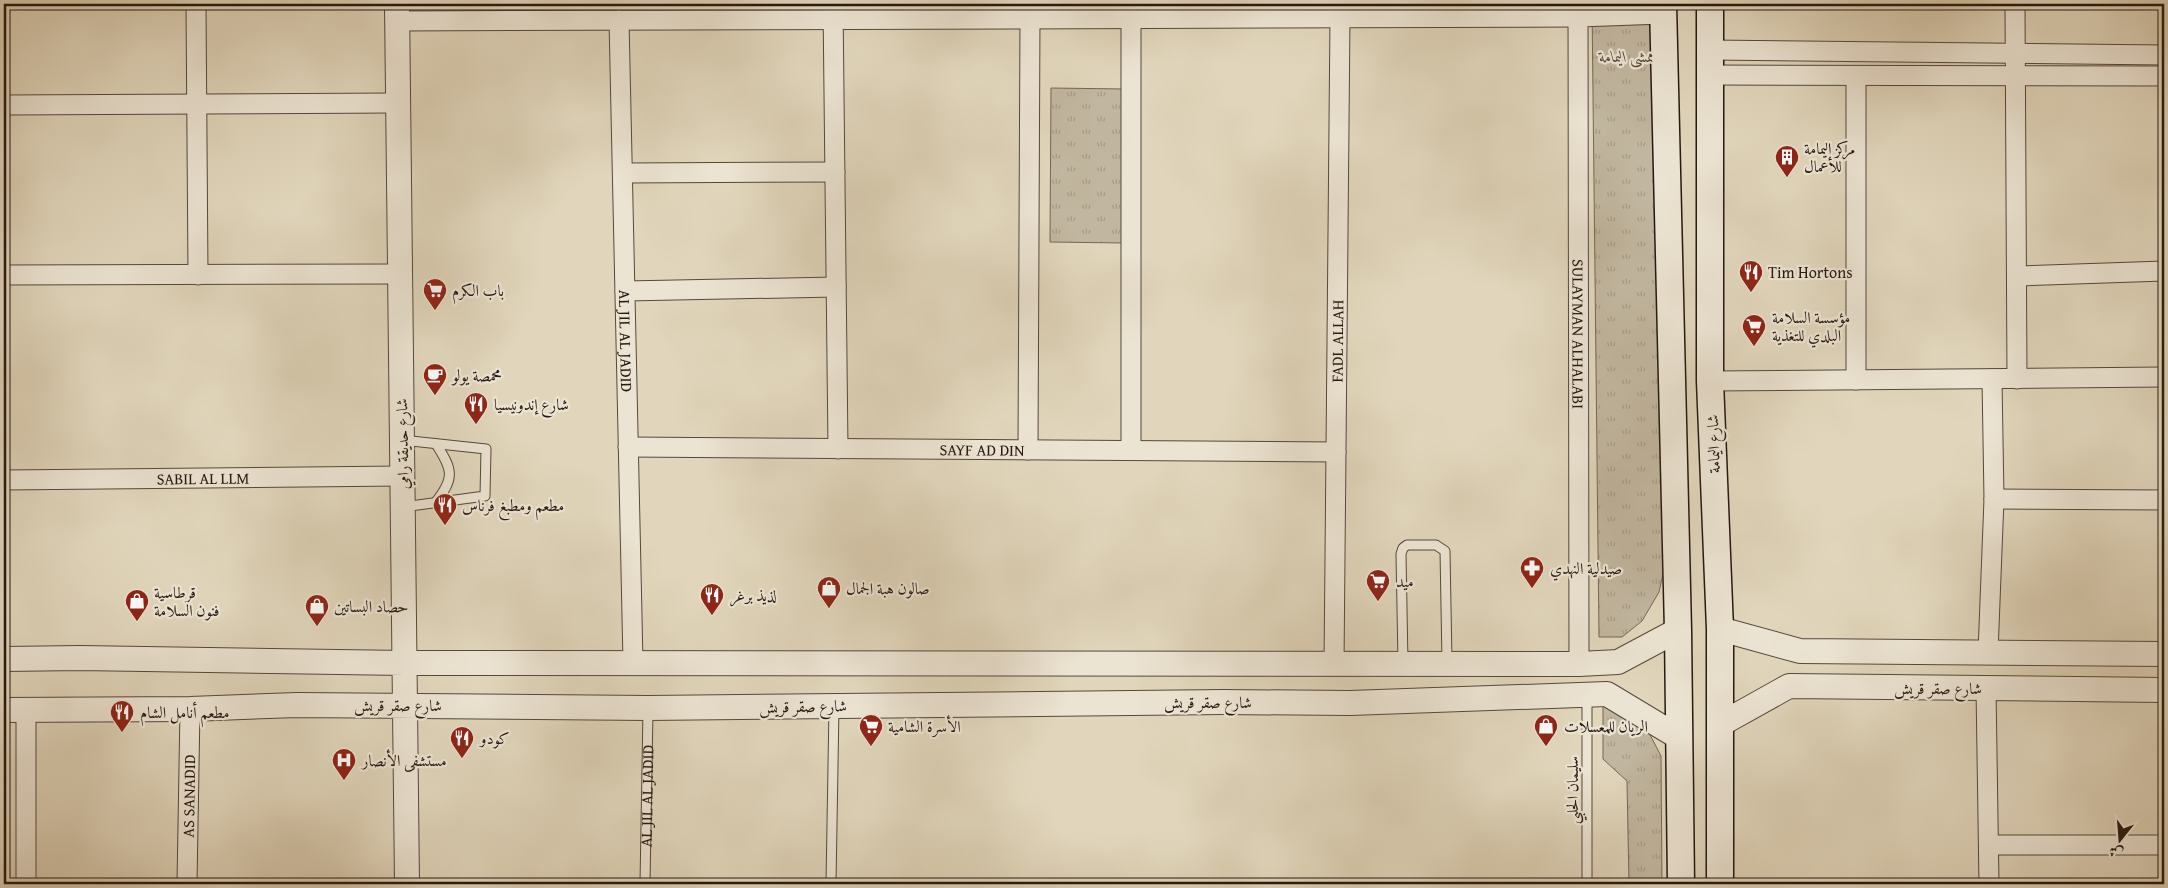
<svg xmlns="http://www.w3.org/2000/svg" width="2168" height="888" viewBox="0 0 2168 888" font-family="'Gentium Book Plus',Amiri,serif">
<defs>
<pattern id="park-tufts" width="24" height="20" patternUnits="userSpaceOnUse" patternTransform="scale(1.25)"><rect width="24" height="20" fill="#c1b69f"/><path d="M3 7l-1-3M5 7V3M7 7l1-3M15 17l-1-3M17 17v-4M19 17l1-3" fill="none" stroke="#a69c88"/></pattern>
</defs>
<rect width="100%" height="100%" fill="#e1d6bc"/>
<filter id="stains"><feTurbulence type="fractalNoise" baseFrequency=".004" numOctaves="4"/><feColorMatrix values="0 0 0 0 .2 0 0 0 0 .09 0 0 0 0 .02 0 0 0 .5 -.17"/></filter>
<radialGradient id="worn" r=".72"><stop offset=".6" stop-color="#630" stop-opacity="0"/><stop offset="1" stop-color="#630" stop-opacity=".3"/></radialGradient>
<path fill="url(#park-tufts)" stroke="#746758" d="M1592,4H1660L1665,565L1659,592L1642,621L1622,637H1599Z
M1051,88L1125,89L1123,243L1050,242Z
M1603,703L1646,727L1661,756L1662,884H1629L1627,781L1603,759Z"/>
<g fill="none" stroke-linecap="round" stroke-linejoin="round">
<g stroke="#55483c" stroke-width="11">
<g id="service">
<path d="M402,440L486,449L485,496L403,507"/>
<path d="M435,503C455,478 453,470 436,444"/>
<path d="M1403,663L1401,554L1403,548L1407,545H1436L1445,551L1447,662"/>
<path id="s1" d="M645,884L648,710"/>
<path d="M831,884L834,707"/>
<path d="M1587,884V695"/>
</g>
</g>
<g stroke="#55483c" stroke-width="21">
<g id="minor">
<path d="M196,4L198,275"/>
<path d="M833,4L838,449"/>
<path id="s2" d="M1578,4L1579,664"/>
<path d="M2015,4L2017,379"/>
<path d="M1131,17V450"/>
<path id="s3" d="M619,20L633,662"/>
<path d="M397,21L1579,17L1663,14"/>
<path d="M1710,50L2164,55"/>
<path d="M1710,75L2164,76"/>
<path d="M4,105L398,103"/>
<path d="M623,173L835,172"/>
<path d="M4,275L400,274"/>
<path d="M2017,276L2164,271"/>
<path d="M625,291L836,287"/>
<path d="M1856,380V76"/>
<path d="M1710,381L2164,377"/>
<path id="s4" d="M628,447L1336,452"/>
<path d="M1028,450L1030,17"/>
<path id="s5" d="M4,480L402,476"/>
<path d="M1994,499L2164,500"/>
<path d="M1988,653L1994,499L1992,379"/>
<path id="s6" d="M1334,665L1340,17"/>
<path d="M1986,688L1989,884"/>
<path d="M26,710V884"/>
<path d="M1989,845H2164"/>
<path id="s7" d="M187,884L190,709"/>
</g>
</g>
<g stroke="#55483c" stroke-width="26">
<path id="tertiary" d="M397,4L407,884
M1720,629L1800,651L2164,654
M4,659L80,658L405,663L1579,664L1618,662L1678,630
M4,710L190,709L297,705L648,708L1224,702L1350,703L1607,694L1680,738
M1721,724L1789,686L2164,690"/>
</g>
<g stroke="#261812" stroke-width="29">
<path id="secondary" d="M1663,4L1678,630L1681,884
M1710,4V381L1720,629V884"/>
</g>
<use href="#service" stroke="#ece4d3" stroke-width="9"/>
<use href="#minor" stroke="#ece4d3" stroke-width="19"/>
<use href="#tertiary" stroke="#ece4d3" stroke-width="24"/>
<use href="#secondary" stroke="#ece4d3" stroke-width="26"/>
</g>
<defs>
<g id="building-pin" transform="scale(1.25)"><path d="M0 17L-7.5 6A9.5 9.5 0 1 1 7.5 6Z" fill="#8f2418" stroke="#ece4d3"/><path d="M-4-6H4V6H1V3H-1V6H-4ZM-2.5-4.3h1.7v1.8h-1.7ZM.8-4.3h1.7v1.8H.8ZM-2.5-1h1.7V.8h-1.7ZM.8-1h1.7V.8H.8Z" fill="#fff"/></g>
<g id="restaurant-pin" transform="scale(1.25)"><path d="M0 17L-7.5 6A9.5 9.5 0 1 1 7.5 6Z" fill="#8f2418" stroke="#ece4d3"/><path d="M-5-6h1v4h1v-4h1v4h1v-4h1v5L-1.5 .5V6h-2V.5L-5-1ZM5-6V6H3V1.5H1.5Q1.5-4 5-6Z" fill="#fff"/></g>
<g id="supermarket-pin" transform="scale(1.25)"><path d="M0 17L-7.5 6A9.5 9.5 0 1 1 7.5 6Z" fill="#8f2418" stroke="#ece4d3"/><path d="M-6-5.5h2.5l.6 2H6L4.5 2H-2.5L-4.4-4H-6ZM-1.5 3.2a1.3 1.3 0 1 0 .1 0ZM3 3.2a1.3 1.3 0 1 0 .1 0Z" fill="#fff"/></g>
<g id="cafe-pin" transform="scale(1.25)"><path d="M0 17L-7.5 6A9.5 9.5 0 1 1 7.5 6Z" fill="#8f2418" stroke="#ece4d3"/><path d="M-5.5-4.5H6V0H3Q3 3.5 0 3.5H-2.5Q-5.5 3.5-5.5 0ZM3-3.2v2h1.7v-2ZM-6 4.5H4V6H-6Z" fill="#fff"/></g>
<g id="pharmacy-pin" transform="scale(1.25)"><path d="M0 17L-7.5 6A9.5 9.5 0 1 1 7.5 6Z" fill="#8f2418" stroke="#ece4d3"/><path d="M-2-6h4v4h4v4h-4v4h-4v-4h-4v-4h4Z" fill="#fff"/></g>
<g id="shop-pin" transform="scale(1.25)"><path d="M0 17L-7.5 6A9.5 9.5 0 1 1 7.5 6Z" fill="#8f2418" stroke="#ece4d3"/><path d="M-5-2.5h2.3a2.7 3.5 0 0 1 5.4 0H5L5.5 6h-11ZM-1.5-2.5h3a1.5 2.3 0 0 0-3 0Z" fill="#fff"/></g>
<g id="hospital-pin" transform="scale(1.25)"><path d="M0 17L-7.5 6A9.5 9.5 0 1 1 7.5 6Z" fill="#8f2418" stroke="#ece4d3"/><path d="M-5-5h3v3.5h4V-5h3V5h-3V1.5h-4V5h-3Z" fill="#fff"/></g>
</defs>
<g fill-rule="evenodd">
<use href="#building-pin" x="1787" y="157"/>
<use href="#restaurant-pin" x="1751" y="272"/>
<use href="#supermarket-pin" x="435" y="290"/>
<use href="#supermarket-pin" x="1754" y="326"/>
<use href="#cafe-pin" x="435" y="375"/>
<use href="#restaurant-pin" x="476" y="404"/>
<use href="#restaurant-pin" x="445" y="505"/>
<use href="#pharmacy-pin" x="1532" y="568"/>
<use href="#supermarket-pin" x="1378" y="581"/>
<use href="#shop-pin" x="829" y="588"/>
<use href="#restaurant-pin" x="712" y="595"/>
<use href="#shop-pin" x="137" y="601"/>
<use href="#shop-pin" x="317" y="606"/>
<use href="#restaurant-pin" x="122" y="712"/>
<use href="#supermarket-pin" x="871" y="726"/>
<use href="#shop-pin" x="1546" y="726"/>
<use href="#restaurant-pin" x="462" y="738"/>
<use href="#hospital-pin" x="344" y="760"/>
</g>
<g text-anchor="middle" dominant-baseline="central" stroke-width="4.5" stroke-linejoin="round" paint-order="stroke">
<g font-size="16" font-style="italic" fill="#54473c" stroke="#ece4d3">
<text x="1627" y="56">ممشى اليمامة</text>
</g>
<g font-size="16" fill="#261812" stroke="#ece4d3" text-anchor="start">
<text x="1804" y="148">مركز اليمامة<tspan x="1804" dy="18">للأعمال</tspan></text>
<text x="1768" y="272">Tim Hortons</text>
<text x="452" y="290">باب الكرم</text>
<text x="1772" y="317">مؤسسة السلامة<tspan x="1772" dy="18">البلدي للتغذية</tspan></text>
<text x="452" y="375">محمصة يولو</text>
<text x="494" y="404">شارع إندونيسيا</text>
<text x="462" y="505">مطعم ومطبغ فرناس</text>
<text x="1550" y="568">صيدلية النهدي</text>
<text x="1396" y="581">ميد</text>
<text x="846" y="588">صالون هبة الجمال</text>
<text x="154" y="592">قرطاسية<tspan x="154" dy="18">فنون السلامة</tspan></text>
<text x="730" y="595">لذيذ برغر</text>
<text x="334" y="606">حصاد البساتين</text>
<text x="140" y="712">مطعم أنامل الشام</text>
<text x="888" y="726">الأسرة الشامية</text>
<text x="1564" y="726">الريان للمعسلات</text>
<text x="480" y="738">كودو</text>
<text x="362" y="760">مستشفى الأنصار</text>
</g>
<g font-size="16" fill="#261812" stroke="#ece4d3">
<text stroke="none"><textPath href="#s2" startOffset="330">SULAYMAN ALHALABI</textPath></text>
<text stroke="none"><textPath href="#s3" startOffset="321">AL JIL AL JADID</textPath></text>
<text stroke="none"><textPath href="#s6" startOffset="324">FADL ALLAH</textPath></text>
<text transform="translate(402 444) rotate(-91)">شارع حديقة رامي</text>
<text transform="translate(1713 444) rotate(-92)">شارع اليمامة</text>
<text stroke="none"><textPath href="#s4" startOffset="354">SAYF AD DIN</textPath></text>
<text stroke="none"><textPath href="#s5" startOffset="199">SABIL AL LLM</textPath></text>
<text x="1938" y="688">شارع صقر قريش</text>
<text x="1208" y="702">شارع صقر قريش</text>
<text x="398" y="705">شارع صقر قريش</text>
<text transform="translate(803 706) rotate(-1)">شارع صقر قريش</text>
<text transform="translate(1572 790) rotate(-90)">سليمان الحلبي</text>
<text stroke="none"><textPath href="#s1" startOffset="88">AL JIL AL JADID</textPath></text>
<text stroke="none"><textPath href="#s7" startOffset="88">AS SANADID</textPath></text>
</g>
</g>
<rect width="2168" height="888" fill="none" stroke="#e1d6bc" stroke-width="20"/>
<rect x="5" y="5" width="2158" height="878" fill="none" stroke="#261812" stroke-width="2.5"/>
<rect x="10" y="10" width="2148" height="868" fill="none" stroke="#261812"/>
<g transform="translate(2120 840) rotate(197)" stroke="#ece4d3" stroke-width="4" paint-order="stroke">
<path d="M0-4L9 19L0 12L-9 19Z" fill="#261812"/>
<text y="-8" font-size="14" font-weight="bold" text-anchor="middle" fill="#261812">ش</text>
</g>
<rect width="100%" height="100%" filter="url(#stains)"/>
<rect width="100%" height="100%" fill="url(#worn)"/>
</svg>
